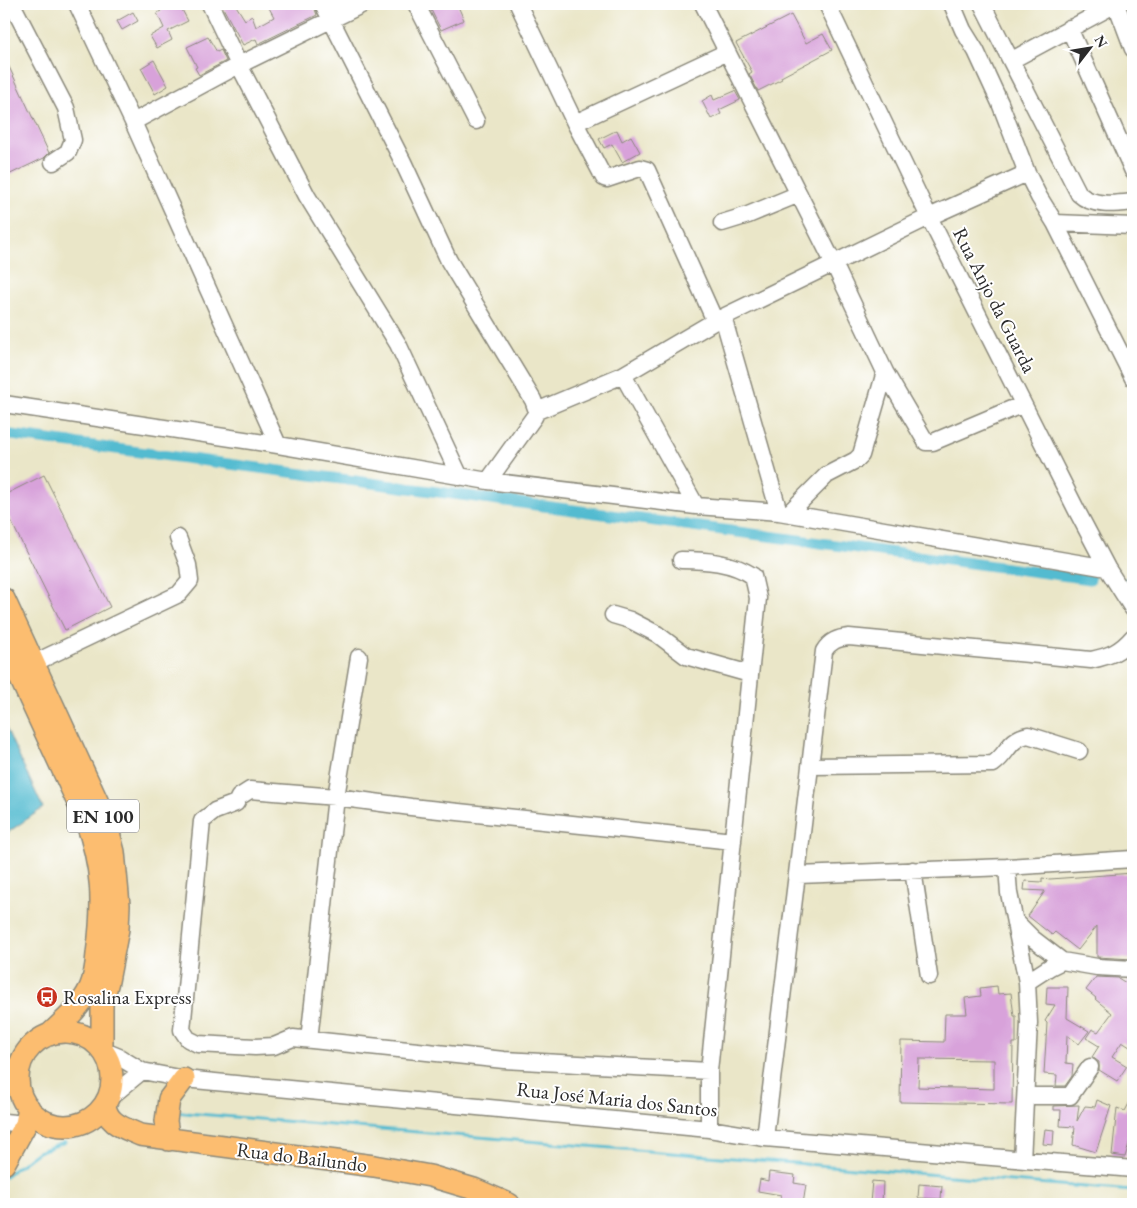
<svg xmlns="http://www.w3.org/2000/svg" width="1137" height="1208" viewBox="0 0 1137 1208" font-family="'EB Garamond',serif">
<rect width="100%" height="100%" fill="#fff"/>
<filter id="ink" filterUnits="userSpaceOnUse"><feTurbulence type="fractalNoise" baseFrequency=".02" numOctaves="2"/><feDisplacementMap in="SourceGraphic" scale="10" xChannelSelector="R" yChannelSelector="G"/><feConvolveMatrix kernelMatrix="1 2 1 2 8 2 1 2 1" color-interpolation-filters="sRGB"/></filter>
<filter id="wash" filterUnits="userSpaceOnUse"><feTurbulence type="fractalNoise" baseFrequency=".0096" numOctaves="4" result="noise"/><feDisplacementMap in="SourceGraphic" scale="20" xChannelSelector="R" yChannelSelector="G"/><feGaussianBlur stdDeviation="1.12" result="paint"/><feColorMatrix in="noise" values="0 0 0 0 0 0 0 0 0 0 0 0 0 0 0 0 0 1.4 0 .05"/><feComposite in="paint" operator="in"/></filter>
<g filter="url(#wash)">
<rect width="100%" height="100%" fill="#eae6c8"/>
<path fill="#53bbd0" stroke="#3f737e" d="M4,724L43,808L4,835Z"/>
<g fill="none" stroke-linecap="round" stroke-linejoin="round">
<path stroke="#53bbd0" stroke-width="3" d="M174,1112L1133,1191
M4,1177L38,1152L65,1142"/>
<path stroke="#53bbd0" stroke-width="11" d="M4,434L1090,579
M1126,583H1133"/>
</g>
<g id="blocks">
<path fill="#d8a2da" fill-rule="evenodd" d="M157,4H169L170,7L179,4L188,21L168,31L172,40L157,48L150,36L164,28L157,13L161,11Z
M221,4H235L245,20L252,16L256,27L274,17L267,4H296L298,7L306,4H313L317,15L258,44L256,39L243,45Z
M428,4H457L464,20L441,30Z
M133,12L138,21L122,30L117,21Z
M791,15L806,43L823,34L832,50L781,77L782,79L758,91L749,74L752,72L736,43Z
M208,37L217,52L221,50L226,61L199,75L195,68L197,67L187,47Z
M4,56L49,153L44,158L4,177Z
M154,60L168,86L155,94L141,68Z
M735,91L740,100L719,110L721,114L711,119L702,101L712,95L714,100Z
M617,130L622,141L631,136L640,152L622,162L612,144L604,148L599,139Z
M44,475L110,607L65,630L4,507V495Z
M1133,873V959L1097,957V926L1078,950L1055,932L1052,935L1028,916L1045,891L1024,890L1025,881L1042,882V878L1050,879Z
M1096,977L1118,978L1126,983L1130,979H1133V1049L1122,1042L1112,1057L1127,1066L1117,1081L1099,1070V1062L1092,1057L1099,1046L1086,1038L1092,1029L1098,1032L1112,1013L1095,999L1096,998L1086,990Z
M997,986L998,994L1011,993L1014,1016H1016V1043H1013L1012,1104L900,1102L901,1041L944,1042L945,1014H967L965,998L981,996L980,988ZM919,1059L994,1060V1089L918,1087Z
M1047,987H1068L1067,1018L1089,1031L1079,1044L1067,1035L1066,1063L1073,1064L1072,1076L1065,1086H1056L1057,1075L1044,1074L1047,1023L1045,1021L1055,1005L1046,1004Z
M1133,1096V1130L1125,1157L1112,1155L1117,1108L1125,1111Z
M1097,1100L1111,1106L1096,1152L1073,1145L1075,1127L1060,1126L1061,1110H1054V1106L1079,1105L1077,1121L1085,1106L1095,1107Z
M1045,1129L1054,1130L1053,1145L1043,1144Z
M769,1172L795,1175L794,1183L806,1185L803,1204H780L781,1195L758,1191L760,1179L768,1181Z
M872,1181L883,1182L882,1204L870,1203Z
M919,1184L942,1186L941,1199L918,1198Z"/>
</g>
</g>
<g filter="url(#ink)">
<use href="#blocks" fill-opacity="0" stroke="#8a887a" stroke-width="1"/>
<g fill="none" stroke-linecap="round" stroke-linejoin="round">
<g stroke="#8a887a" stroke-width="19">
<path id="minor" d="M12,4L66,108L73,140L68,152L53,162
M77,4L133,122L278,445
M210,4L239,65L307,196L398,344L460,477
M323,4L403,162L449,261L533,400L537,411L534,417L488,481
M416,4L476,121
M518,4L575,123L727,52
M703,4L834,264L885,372L861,455L856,460L827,475L789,513
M827,4L929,217L1077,511L1107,568L1133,609
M952,4L963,30L976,51L1000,103L1027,173L1039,197L1055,223L1133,378
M982,4L1079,194C1093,207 1115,204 1133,202
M1116,4L1133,49
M1069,28L1133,171
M1012,60L1116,4
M133,122L239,65L363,4
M575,123L604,178L607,179L640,168L647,170L715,321
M722,223L748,215L799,194
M1055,223L1133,226
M723,317L779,512
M885,372L926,442H933L1023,404
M623,375L696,506
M4,404L278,445L488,481L696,506L779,512L1107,568
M537,411L623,375L715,321L929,217L1027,173
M681,560C705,560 732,562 753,576L758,598L709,1071V1129
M613,615L630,620L657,634L686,656L750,674
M34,663L179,594L190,581L188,565L178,538
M810,766L993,764C1008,754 1008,739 1028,735L1079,751
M1007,867L1009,893L1027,982L1029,1023L1022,1160
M913,870L929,976
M798,875L1007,867L1133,859
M1015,921L1032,938L1062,961L1097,967L1133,969
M1027,982L1050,967L1062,961
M309,1040L336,797L359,657
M102,1050L119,1057L142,1071L184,1079L709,1129L765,1138L1133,1169
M709,1071L504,1060L293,1038L274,1046L255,1047L198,1044L188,1039L182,1030L202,821L215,811L236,803L239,797L250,790L336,797L411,807L733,841
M1026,1096H1070L1090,1067
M108,1099L142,1071
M4,1122L26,1124
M765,1138L824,651C830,641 838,638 849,637L1091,660C1110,656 1120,652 1133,637"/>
</g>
<g stroke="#8a887a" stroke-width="24">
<path id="major" d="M4,599L99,805L108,829L114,852L119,905L118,929L108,981L102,1004V1050
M4,643L85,818C103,867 104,903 97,954C96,966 95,977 90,988C81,1007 64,1021 49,1035
M18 1079a47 47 0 1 1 94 0a47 47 0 1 1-94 0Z
M105,1105C107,1124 125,1128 140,1135L374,1166L430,1176L474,1189L509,1204
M169,1140L166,1121L169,1099L184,1079
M4,1164L26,1124L29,1108"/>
</g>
<use href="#minor" stroke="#fff" stroke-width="16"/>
<use href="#major" stroke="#fcbd6f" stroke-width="21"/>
</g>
</g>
<defs>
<g id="bus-disc" transform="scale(1.125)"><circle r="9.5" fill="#c8321e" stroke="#fff"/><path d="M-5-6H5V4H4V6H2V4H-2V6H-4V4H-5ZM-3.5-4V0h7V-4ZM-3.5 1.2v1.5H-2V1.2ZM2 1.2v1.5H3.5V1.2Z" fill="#fff"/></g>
</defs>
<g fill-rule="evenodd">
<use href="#bus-disc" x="47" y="997"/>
</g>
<g text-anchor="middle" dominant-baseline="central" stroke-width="4" stroke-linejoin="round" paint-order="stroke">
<rect fill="#fff" stroke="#6b6b6b" stroke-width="1" x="67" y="799.5" width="72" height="33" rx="4"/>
<g font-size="19" font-weight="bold" fill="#2b2b2b">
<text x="103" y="816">EN 100</text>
</g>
<g font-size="20" fill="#2b2b2b" stroke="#fff">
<text transform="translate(995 300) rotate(63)">Rua Anjo da Guarda</text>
<text transform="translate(617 1099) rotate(6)">Rua José Maria dos Santos</text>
<text transform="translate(302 1157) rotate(7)">Rua do Bailundo</text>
</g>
<g font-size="20" fill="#2b2b2b" stroke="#fff" text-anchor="start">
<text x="63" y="997">Rosalina Express</text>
</g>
</g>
<rect width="1137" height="1208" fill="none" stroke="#fff" stroke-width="20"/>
<g transform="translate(1090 48) rotate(59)" stroke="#ffffff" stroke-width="4" paint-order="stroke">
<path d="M0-4L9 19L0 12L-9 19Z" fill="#2b2b2b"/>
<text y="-8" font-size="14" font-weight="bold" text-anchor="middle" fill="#2b2b2b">N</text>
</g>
</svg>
